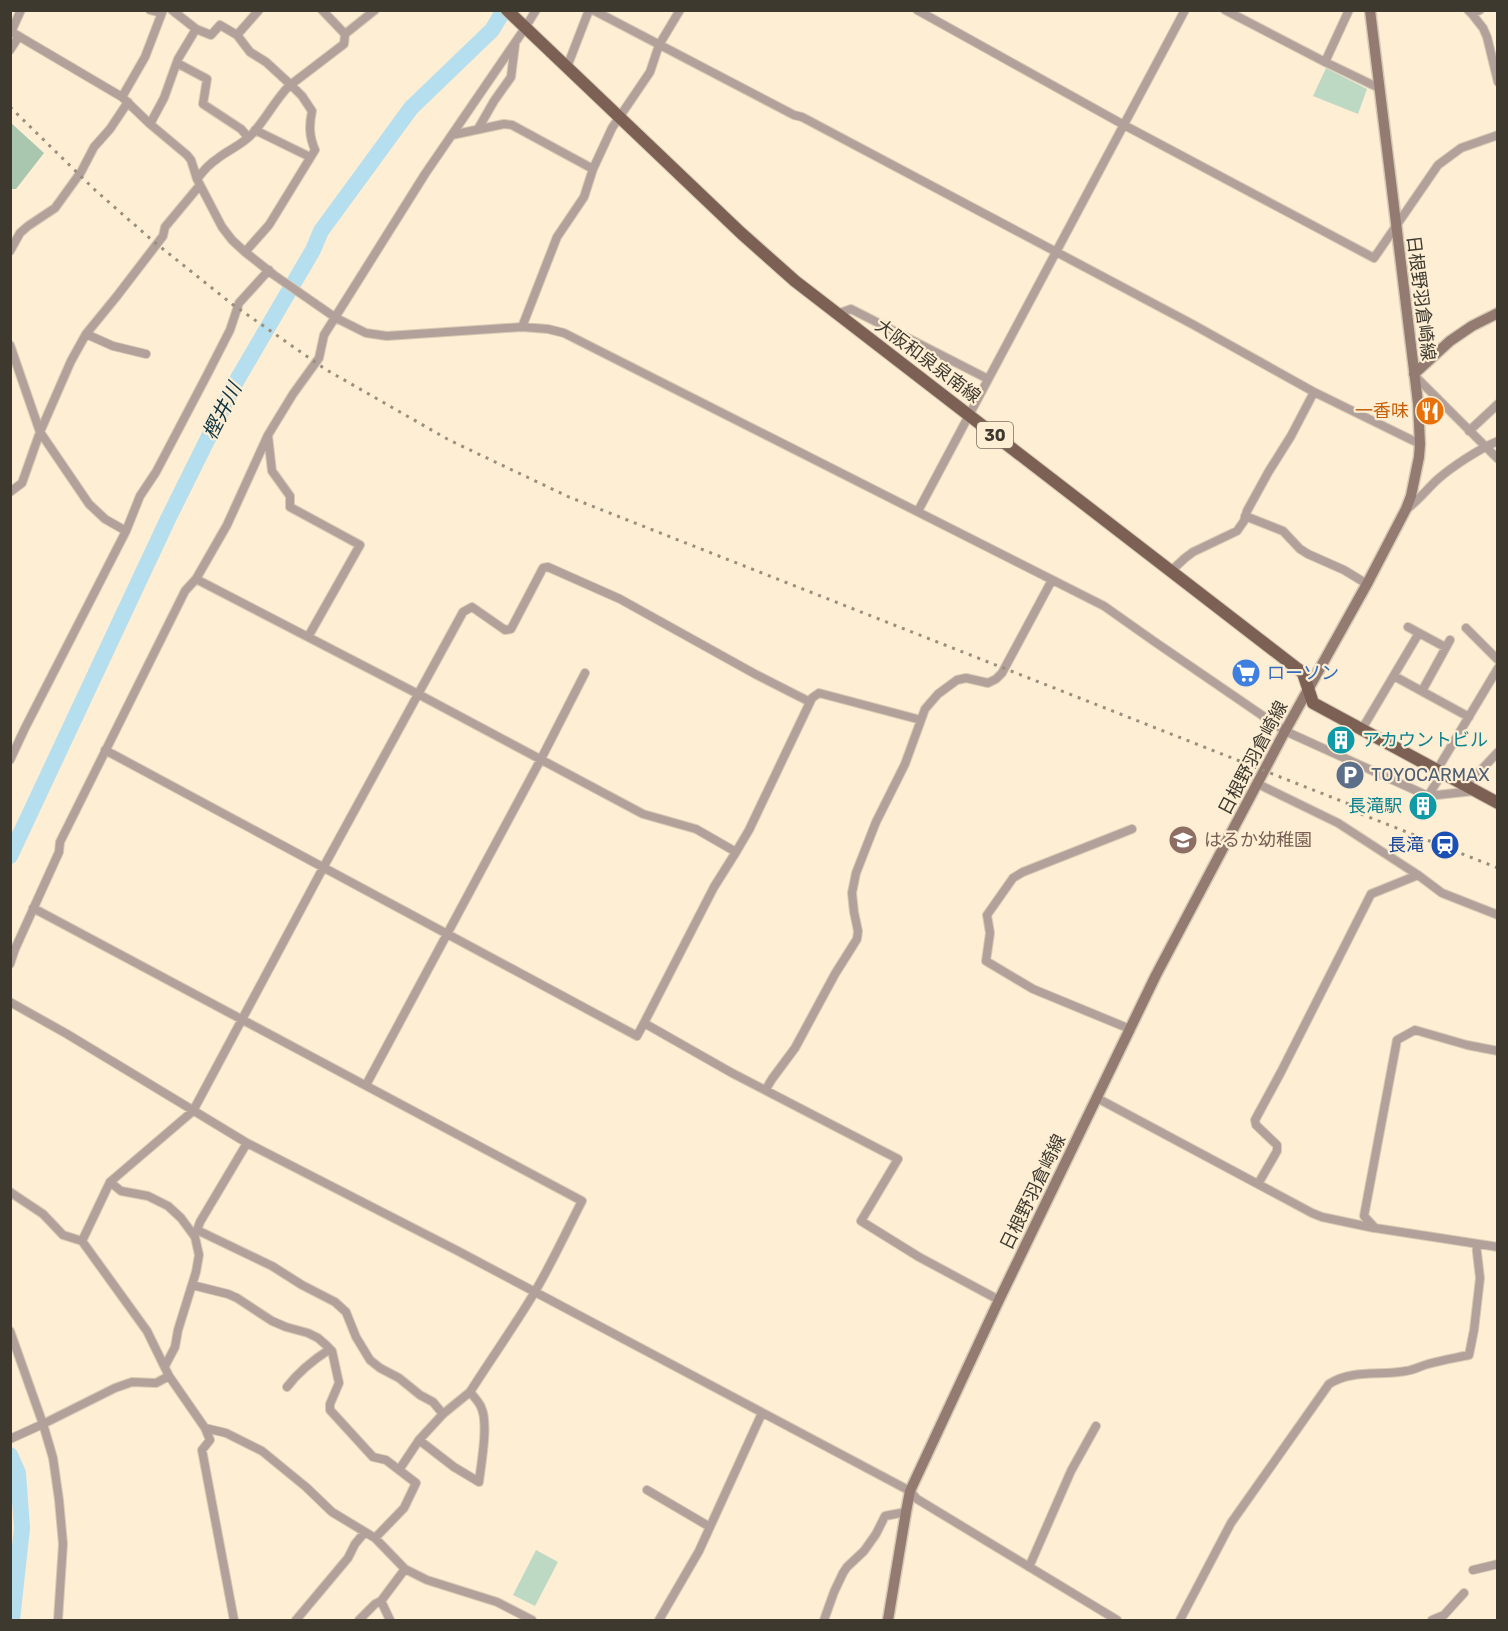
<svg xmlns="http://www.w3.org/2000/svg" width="1508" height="1631" viewBox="0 0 1508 1631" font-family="Rubik,'Noto Sans JP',sans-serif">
<rect width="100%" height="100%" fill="#fdeed4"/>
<path fill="#bed9c3" d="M1326,68L1367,89L1358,114L1313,96Z
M536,1550L558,1562L535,1606L513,1595Z"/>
<path fill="#a8c7ae" d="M10,122L44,153L16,189H11Z"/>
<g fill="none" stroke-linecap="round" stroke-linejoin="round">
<path stroke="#b5deee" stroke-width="16" d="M10,856L168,519L237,380L313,250L321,231L411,108L492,30L504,10
M10,1455L18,1473L22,1528L12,1620"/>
<g stroke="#d7cab3" stroke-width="10">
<path id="street" d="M150,10L161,13
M172,10L196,29L211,35L220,25L237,35L250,52L266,62L291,85L302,96L312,111C309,125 309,136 315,150L269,225L245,252
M322,10L345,34
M593,10L794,115L802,117L1192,324L1314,392L1420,444
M917,10L1124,125L1374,258L1438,165L1461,148L1498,135
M1225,10L1325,62L1379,88
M1468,10L1472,14L1480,10
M1472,14L1483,28L1487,37L1498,82
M10,31L122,97L150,124L187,155L191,160L197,179L222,227L232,240L245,252L274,275L336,318L366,333L387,336L522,327L548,329L564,333L1104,606L1155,642L1285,731L1428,796L1443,772
M11,32L21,10
M237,35L259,10
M10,50L19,36
M1325,62L1349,10
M177,63L207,79L203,104L241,129L248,137
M567,67L589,10
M122,97L145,57L163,10
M150,124L164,98L178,59L196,29
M478,129L494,101L511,77L515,45
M255,130L310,157
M452,135L504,124L512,125L593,169
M197,179C203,171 209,164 217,159C228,150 242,145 252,134C266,119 275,100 289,86L344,44L345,34L375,10
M10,251L20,233L28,226L55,208L81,172L94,147L110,129L128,102
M837,314L851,309L988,379
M522,327L557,237L584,197L593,169L612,128L650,72L659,45L680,10
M86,334L113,346L146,354
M10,345L40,432L89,504L105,519L126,531
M1414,375L1498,459
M1469,431L1498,404
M268,436L272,471L290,496V507L360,545L308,637
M10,492L22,483L40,432L71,361L86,334L117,296L163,236L165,227L200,185
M1407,509C1419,500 1427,489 1438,479C1453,466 1479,449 1498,441
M918,511L1185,10
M1245,516L1283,531L1300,549L1308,554L1344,570L1367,584
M1171,571L1185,558L1193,552L1237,531L1244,521L1247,511L1269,471L1291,436L1314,392
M196,579L418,694L643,814L696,829L736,852L714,887L644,1023L732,1073L898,1159L861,1221L919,1257L999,1300
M1408,627L1445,647
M1466,628L1498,660
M1394,676L1469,717
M1422,691L1450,640
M1362,729L1419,633
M105,750L637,1036L644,1023
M10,760L25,728L126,531L140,496L156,472L207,375L230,330L239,303L269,270
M1437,770L1498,668
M1258,784L1338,823L1418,875L1442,893L1498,915
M1466,786L1498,752
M1428,796L1474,791
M736,852L749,830L812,698L819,693L921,720
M33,908L582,1201C566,1232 551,1265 533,1295C513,1328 491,1359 470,1392
M10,964L15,949L59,852L60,842L185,591L196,579L227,525L268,435L293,394L319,358L324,335L425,174L525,28L536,10
M10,1002L67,1034L247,1143L456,1250L910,1491L917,1499L1117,1620
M1130,1029L1033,989L986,961L990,933L987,915L1013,878L1023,872L1132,829
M1498,1051L1467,1045L1415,1030L1397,1040L1364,1216L1375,1228L1498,1247
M366,1085L541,759L585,673
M766,1089L772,1079L795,1048L835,974L857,939L858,931L854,912L852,893L856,873L876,822L905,764L925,709L938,694L957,680L966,678L988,683L996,679L1002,673L1052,580
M1097,1098L1312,1213L1322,1217L1374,1228
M110,1182L121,1191L148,1196L168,1206L181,1218L195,1237L199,1255L196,1272L178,1330L175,1347L165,1366
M1258,1184L1277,1151V1145L1256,1125L1255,1120L1281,1072L1371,894L1418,875
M10,1192L43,1214L63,1235L82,1241L147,1331L169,1376L205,1428L226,1433L262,1451L306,1487L332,1512L375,1538L405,1569L381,1601L390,1620
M197,1230L272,1266L302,1285L335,1302L346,1312L356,1337L370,1360L380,1368L399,1378L420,1395L433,1402L443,1414
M196,1233L200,1222L247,1143
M82,1241L110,1182L193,1111L323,868L463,612L472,607L505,630L511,629L543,568L548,567L620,599L755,674L810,702
M192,1285L228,1294L237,1298L272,1321L286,1327L308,1333L318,1338L326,1345L332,1351L339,1383L330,1404V1410L373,1457L386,1460L416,1483L404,1508L375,1538
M10,1331L43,1424L53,1458L59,1500L63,1544L58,1620
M287,1387C299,1371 313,1360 330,1349
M205,1428L210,1440L202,1450L234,1620
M10,1439L43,1424L115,1388L132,1382L156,1383L169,1376
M399,1470L419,1440L443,1414L470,1392C474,1397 479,1402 481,1407C489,1423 481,1464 479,1482L454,1467L419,1440
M647,1490L710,1527
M1029,1567L1071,1471L1096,1426
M405,1569L427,1580L497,1602L532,1620
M1473,1570L1498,1564
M296,1620L348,1558L355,1544L365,1532
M359,1620L375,1604L381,1601
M659,1620L699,1551L762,1413
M824,1620L834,1592L843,1573L847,1567L864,1551L876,1534L885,1516L906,1512
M1180,1620L1231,1523L1329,1384C1352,1369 1380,1376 1406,1371C1413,1370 1421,1366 1428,1364C1442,1360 1455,1358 1469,1355L1474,1330L1480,1278L1476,1244
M1432,1620L1444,1615L1464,1593"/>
</g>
<g stroke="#d7cab3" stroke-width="13">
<path id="secondary" d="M1414,374L1450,341L1472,326L1498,313
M888,1620L906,1512L910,1491L999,1300L1156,975L1285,731L1368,582L1406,509L1411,496L1419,457L1420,444L1418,403L1370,10"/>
</g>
<g stroke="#d7cab3" stroke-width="14">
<path id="primary" d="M507,10L741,233L795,281L1303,673L1313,703L1498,803"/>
</g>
<use href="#street" stroke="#b1a19a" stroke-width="8"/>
<use href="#secondary" stroke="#937b71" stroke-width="10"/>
<use href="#primary" stroke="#7c6054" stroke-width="12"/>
<path stroke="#988f7d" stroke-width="3" stroke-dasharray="3 6" stroke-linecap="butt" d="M10,107L95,190L153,241L232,304L325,369L449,440L569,497L1359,808
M1361,814L1498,868"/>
</g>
<defs>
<g id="restaurant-disc" transform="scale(1.5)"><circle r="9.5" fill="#e8710a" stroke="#fdeed4"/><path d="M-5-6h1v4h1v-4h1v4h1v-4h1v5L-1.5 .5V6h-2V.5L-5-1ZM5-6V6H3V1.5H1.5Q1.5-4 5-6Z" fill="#fff"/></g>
<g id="supermarket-disc" transform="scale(1.5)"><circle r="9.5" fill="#3f7fe0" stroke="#fdeed4"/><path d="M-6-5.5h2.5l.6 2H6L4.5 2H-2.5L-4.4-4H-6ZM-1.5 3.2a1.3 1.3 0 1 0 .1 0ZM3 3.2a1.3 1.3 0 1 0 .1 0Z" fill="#fff"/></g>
<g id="building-disc" transform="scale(1.5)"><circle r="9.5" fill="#0f9aa8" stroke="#fdeed4"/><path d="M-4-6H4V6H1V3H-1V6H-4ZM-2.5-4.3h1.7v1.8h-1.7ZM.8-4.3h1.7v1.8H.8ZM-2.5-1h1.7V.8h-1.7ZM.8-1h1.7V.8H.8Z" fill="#fff"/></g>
<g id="parking-disc" transform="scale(1.5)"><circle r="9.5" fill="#5c6f8a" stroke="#fdeed4"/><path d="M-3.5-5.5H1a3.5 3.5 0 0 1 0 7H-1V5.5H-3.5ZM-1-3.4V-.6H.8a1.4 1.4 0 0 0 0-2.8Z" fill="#fff"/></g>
<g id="school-disc" transform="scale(1.5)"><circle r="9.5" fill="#8d6e63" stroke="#fdeed4"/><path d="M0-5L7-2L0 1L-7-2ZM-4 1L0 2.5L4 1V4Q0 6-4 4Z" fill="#fff"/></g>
<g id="station-disc" transform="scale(1.5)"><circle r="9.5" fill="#1a4fb4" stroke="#fdeed4"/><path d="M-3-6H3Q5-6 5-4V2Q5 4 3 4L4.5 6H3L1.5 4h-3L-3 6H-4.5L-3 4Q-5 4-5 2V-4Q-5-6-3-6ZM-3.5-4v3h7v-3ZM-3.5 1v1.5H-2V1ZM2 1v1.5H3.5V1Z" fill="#fff"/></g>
</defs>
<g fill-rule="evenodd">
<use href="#restaurant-disc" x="1430" y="411"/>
<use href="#supermarket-disc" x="1246" y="673"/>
<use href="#building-disc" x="1341" y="740"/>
<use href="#parking-disc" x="1350" y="775"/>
<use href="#building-disc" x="1423" y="806"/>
<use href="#school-disc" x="1183" y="840"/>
<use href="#station-disc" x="1445" y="845"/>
</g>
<g text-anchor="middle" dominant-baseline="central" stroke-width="4.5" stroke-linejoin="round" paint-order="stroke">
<rect fill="#fdeed4" stroke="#776f60" stroke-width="1.5" x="977" y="422" width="36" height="26" rx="4.5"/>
<g font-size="16" font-weight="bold" fill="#3e392f">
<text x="995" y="435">30</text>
</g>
<g font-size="18" fill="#3e392f" stroke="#fdeed4">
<text transform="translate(1421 298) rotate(83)">日根野羽倉崎線</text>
<text transform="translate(928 361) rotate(37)">大阪和泉泉南線</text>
<text transform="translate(1253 758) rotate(-62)">日根野羽倉崎線</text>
<text transform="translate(1033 1192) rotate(-64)">日根野羽倉崎線</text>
</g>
<g font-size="18" fill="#c56008" stroke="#fdeed4" text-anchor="end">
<text x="1409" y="411">一香味</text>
</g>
<g font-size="18" fill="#366cbe" stroke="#fdeed4" text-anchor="start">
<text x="1267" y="673">ローソン</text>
</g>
<g font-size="18" fill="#0d838f" stroke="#fdeed4" text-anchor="start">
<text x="1362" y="740">アカウントビル</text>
<text x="1402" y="806" text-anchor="end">長滝駅</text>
</g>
<g font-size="18" fill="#4e5e75" stroke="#fdeed4" text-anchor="start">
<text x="1371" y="775">TOYOCARMAX</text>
</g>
<g font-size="18" fill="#785e54" stroke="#fdeed4" text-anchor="start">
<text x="1204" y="840">はるか幼稚園</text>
</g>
<g font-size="18" fill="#164399" stroke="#fdeed4" text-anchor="end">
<text x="1424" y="845">長滝</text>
</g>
<g font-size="20" font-style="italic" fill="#0f3441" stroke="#fdeed4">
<text transform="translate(222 411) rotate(-63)">樫井川</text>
</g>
</g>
<rect width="1508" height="1631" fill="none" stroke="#3e392f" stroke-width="24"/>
</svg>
